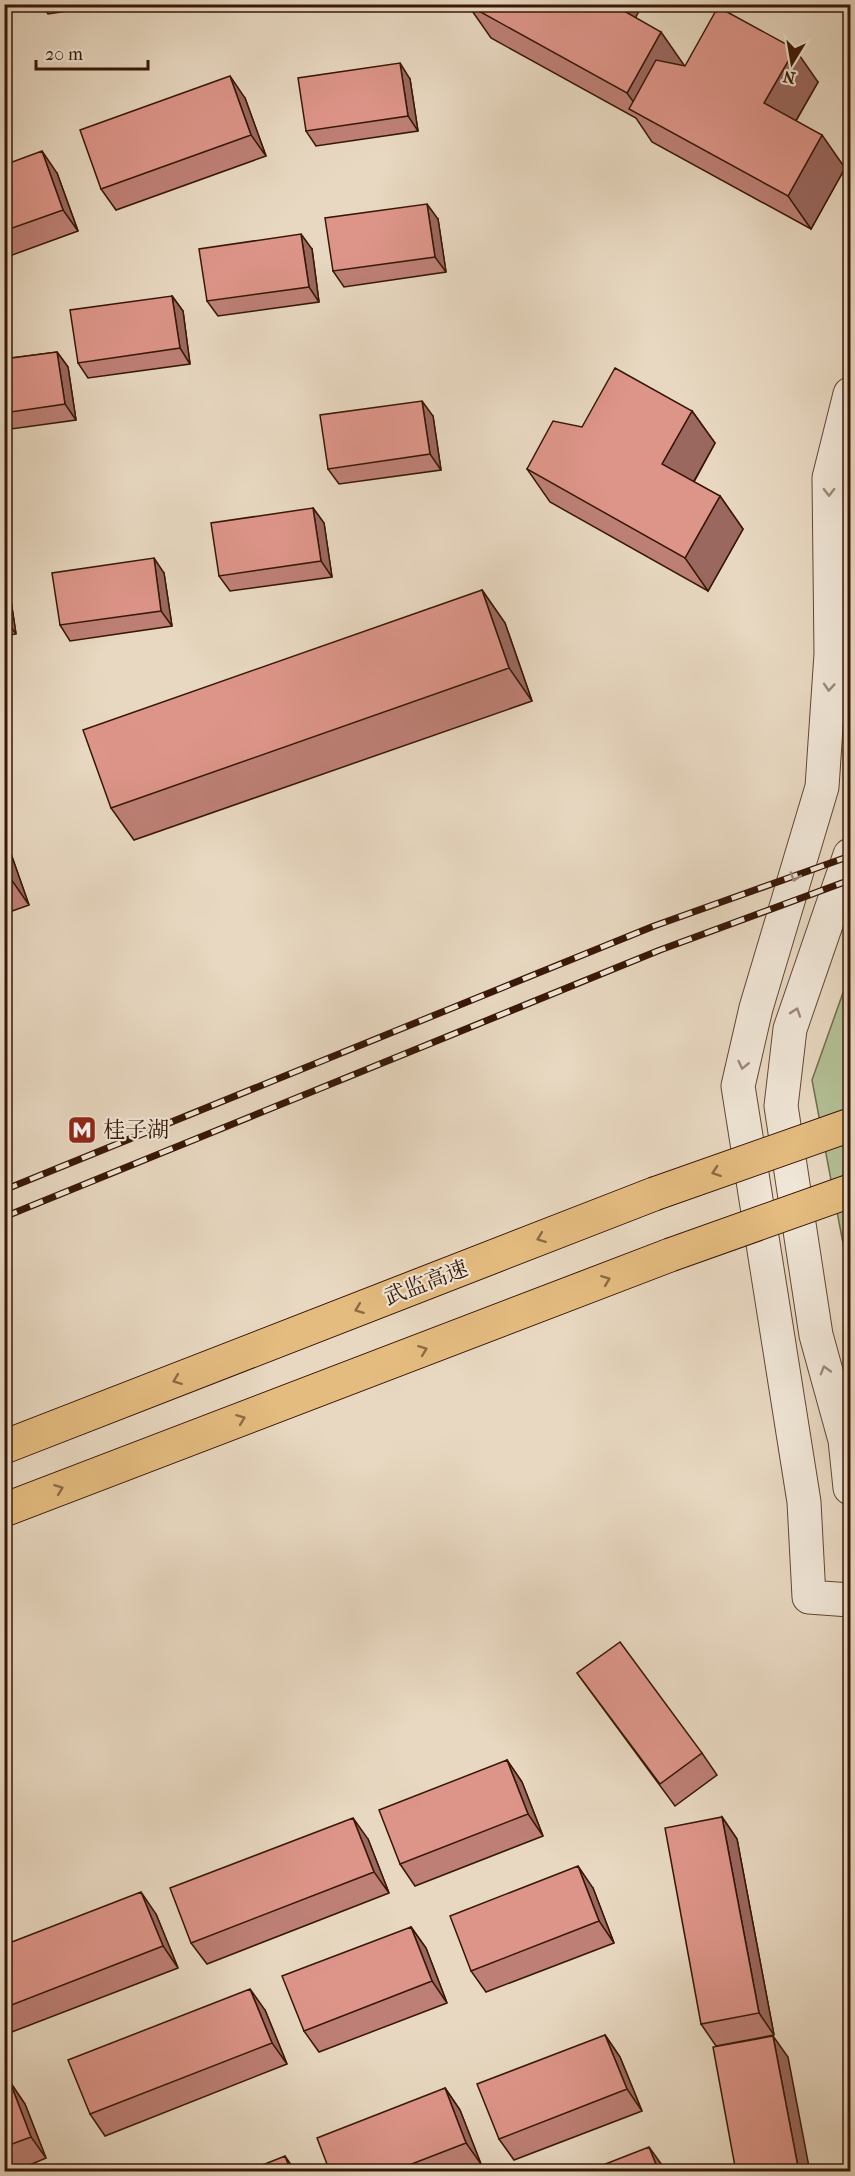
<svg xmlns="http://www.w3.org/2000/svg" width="855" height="2176" viewBox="0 0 855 2176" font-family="'IM FELL French Canon','Noto Serif SC',serif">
<rect width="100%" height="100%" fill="#e8d8c1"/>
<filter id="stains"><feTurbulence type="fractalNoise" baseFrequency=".00333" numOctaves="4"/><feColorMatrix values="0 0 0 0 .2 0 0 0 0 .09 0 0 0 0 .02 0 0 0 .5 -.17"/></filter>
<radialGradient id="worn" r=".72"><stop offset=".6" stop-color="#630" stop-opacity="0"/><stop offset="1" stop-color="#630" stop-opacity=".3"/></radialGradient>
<path fill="#b3bf94" stroke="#756b4d" stroke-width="1.5" d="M850,973V1280L812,1080Z"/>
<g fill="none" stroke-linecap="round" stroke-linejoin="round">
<g stroke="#634735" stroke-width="35">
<path id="minor" d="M850,394L829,478L831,654L822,787L756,1008L738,1086L804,1502L809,1597L850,1600
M850,855L790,1029L781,1106L816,1335L845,1440L850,1488"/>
</g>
<g stroke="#371706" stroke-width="35">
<path id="motorway" d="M4,1447L654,1194
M4,1510L670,1255"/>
</g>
<use href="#minor" stroke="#f0e6d7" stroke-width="33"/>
<use href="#motorway" stroke="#e4bc80" stroke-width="33"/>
<g stroke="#371706" stroke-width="7">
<path id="rail" d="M4,1190L654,926L850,856
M4,1217L660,950L850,880"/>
</g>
<use href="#rail" stroke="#f0e6d7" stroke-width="4.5" stroke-dasharray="14" stroke-linecap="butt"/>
<g stroke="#371706" stroke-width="35" stroke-linecap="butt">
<path id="motorway-bridge" d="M654,1194L850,1125
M670,1255L850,1191"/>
</g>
<use href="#motorway-bridge" stroke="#e4bc80" stroke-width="33"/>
</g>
<path fill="#be8076" stroke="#371706" stroke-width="1.5" d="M41,4H115L48,14Z
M468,5L635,18L684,66L818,82L796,121L845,168L811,229L652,142L636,118L491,38Z
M410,79L418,131L316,146L306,131Z
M245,98L266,156L116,210L101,189Z
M4,165L57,173L78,231L4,258Z
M438,219L446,272L344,287L333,271Z
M312,249L319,302L218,316L207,301Z
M172,296L183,311L190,364L88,378L78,363Z
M57,352L68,367L76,420L4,430V359Z
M692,411L715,443L694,482L720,496L743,529L708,591L550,502L527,469L582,427Z
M433,416L441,470L339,484L328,469Z
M313,508L324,523L332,577L230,591L219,576Z
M164,573L172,626L70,641L60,625Z
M4,576L8,581L16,634L4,636Z
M482,590L505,623L532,701L134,840L111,808Z
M4,834L29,905L4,914Z
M577,1673L702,1753L717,1775L675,1806Z
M507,1760L522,1782L543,1836L415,1886L400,1864Z
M722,1817L737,1839L774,2035L716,2046L701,2024Z
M368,1839L389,1893L207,1964L191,1943Z
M593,1888L614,1943L486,1992L471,1971Z
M156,1914L178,1968L4,2035V1945Z
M411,1927L426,1948L447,2003L319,2052L304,2031Z
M265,2010L287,2064L105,2136L90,2114Z
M605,2035L620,2057L642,2111L514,2160L499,2139Z
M10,2082L25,2104L46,2158L13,2172H4V2084Z
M445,2088L460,2110L481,2164L462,2172H330Z"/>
<path fill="#9b6860" stroke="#371706" stroke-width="1.5" d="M607,4H643L627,33Z
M661,32L684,65L653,122L644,117L627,93Z
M795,49L818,82L787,136L764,103Z
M400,63L410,79L418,131L408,116Z
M230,76L245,98L266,156L251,135Z
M822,135L845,168L811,229L788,196Z
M42,151L57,173L78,231L63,210Z
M427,204L438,219L446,272L435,257Z
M301,234L312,249L319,302L309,287Z
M172,296L183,311L190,364L180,348Z
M57,352L68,367L76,420L65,404Z
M422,401L433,416L441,470L430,454Z
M692,411L715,443L685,497L662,464Z
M720,496L743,529L708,591L685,558Z
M313,508L324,523L332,577L321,561Z
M154,558L164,573L172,626L161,611Z
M4,576L8,581L16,634L5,619Z
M482,590L505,623L532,701L509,668Z
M4,834L29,905L6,872L4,867Z
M507,1760L522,1782L543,1836L528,1814Z
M722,1817L737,1839L774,2035L759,2013Z
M353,1818L368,1839L389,1893L374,1872Z
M578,1866L593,1888L614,1943L599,1921Z
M141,1892L156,1914L178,1968L163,1946Z
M411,1927L426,1948L447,2003L432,1981Z
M250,1989L265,2010L287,2064L272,2043Z
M605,2035L620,2057L642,2111L627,2089Z
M773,2036L788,2057L810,2172H799Z
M10,2082L25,2104L46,2158L31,2137Z
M445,2088L460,2110L481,2164L466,2143Z
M649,2147L664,2168L666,2172H659Z
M285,2156L296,2172H291Z"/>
<path fill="#dd9589" stroke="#371706" stroke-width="1.5" d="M469,4H612L661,32L627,93L468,5Z
M718,7L795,49L764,103L822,135L788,196L629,109L656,60L685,66Z
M400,63L408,116L306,131L298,78Z
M230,76L251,135L101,189L80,130Z
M42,151L63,210L4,231V165Z
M427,204L435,257L333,271L325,218Z
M301,234L309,287L207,301L199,249Z
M172,296L180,348L78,363L70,310Z
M57,352L65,404L4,413V359Z
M615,368L692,411L662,464L720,496L685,558L527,469L553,421L582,427Z
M422,401L430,454L328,469L320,415Z
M313,508L321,561L219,576L211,523Z
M154,558L161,611L60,625L52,573Z
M482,590L509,668L111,808L83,730Z
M620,1642L702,1753L660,1784L577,1673Z
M507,1760L528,1814L400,1864L379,1810Z
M722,1817L759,2013L701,2024L665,1828Z
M353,1818L374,1872L191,1943L170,1888Z
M578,1866L599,1921L471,1971L450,1916Z
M141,1892L163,1946L4,2008V1945Z
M411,1927L432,1981L304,2031L282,1976Z
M250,1989L272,2043L90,2114L68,2060Z
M605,2035L627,2089L499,2139L477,2084Z
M773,2036L799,2172H736L713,2047Z
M10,2082L31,2137L4,2147V2084Z
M445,2088L466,2143L391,2172H330L317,2138Z
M649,2147L659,2172H585Z
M285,2156L291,2172H245Z"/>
<defs><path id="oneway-chevron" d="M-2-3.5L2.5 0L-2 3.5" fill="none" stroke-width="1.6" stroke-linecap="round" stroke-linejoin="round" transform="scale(1.5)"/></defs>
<g stroke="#9d8979">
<use href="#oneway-chevron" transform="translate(829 492) rotate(90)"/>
<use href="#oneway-chevron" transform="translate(829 687) rotate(94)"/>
<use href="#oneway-chevron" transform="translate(795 877) rotate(107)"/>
<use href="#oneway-chevron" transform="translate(796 1012) rotate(-71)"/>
<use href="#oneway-chevron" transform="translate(743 1065) rotate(103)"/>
<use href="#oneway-chevron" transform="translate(825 1370) rotate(-106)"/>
</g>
<g stroke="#8e6a43">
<use href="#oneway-chevron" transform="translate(716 1172) rotate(161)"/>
<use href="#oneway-chevron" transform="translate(541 1238) rotate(159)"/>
<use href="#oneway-chevron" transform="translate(606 1280) rotate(-21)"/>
<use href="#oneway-chevron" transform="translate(359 1309) rotate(159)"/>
<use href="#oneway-chevron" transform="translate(423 1350) rotate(-21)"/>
<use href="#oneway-chevron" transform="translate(177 1380) rotate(159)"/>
<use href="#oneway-chevron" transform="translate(241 1419) rotate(-21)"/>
<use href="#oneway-chevron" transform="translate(59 1489) rotate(-21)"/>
</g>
<defs>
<g id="metro-square" transform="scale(1.5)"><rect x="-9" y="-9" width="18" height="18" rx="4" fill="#8f2418" stroke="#f0e6d7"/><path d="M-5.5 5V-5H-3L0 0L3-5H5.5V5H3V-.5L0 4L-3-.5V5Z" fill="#fff"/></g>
</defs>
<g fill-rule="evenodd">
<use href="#metro-square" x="82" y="1130"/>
</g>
<g text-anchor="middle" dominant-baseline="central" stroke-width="4.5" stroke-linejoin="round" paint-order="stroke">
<g font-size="22" fill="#371706" stroke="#f0e6d7" text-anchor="start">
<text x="103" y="1130">桂子湖</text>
</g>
<g font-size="22" fill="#371706" stroke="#f0e6d7">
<text transform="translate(426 1283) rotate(-21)">武监高速</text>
</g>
</g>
<rect width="855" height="2176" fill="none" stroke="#e8d8c1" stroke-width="24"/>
<rect x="6" y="6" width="843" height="2164" fill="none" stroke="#371706" stroke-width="3"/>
<rect x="12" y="12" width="831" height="2152" fill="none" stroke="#371706" stroke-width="1.5"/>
<g transform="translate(792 63) rotate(191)" stroke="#f0e6d7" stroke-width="4.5" paint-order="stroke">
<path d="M0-4.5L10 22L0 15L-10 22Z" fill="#371706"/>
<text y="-9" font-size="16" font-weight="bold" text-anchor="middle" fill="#371706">N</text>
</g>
<path d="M36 60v9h112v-9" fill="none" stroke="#371706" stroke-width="3"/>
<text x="45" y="60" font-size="18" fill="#371706" stroke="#f0e6d7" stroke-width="4.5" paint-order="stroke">20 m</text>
<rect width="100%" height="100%" filter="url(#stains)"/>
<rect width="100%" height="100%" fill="url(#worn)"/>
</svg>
